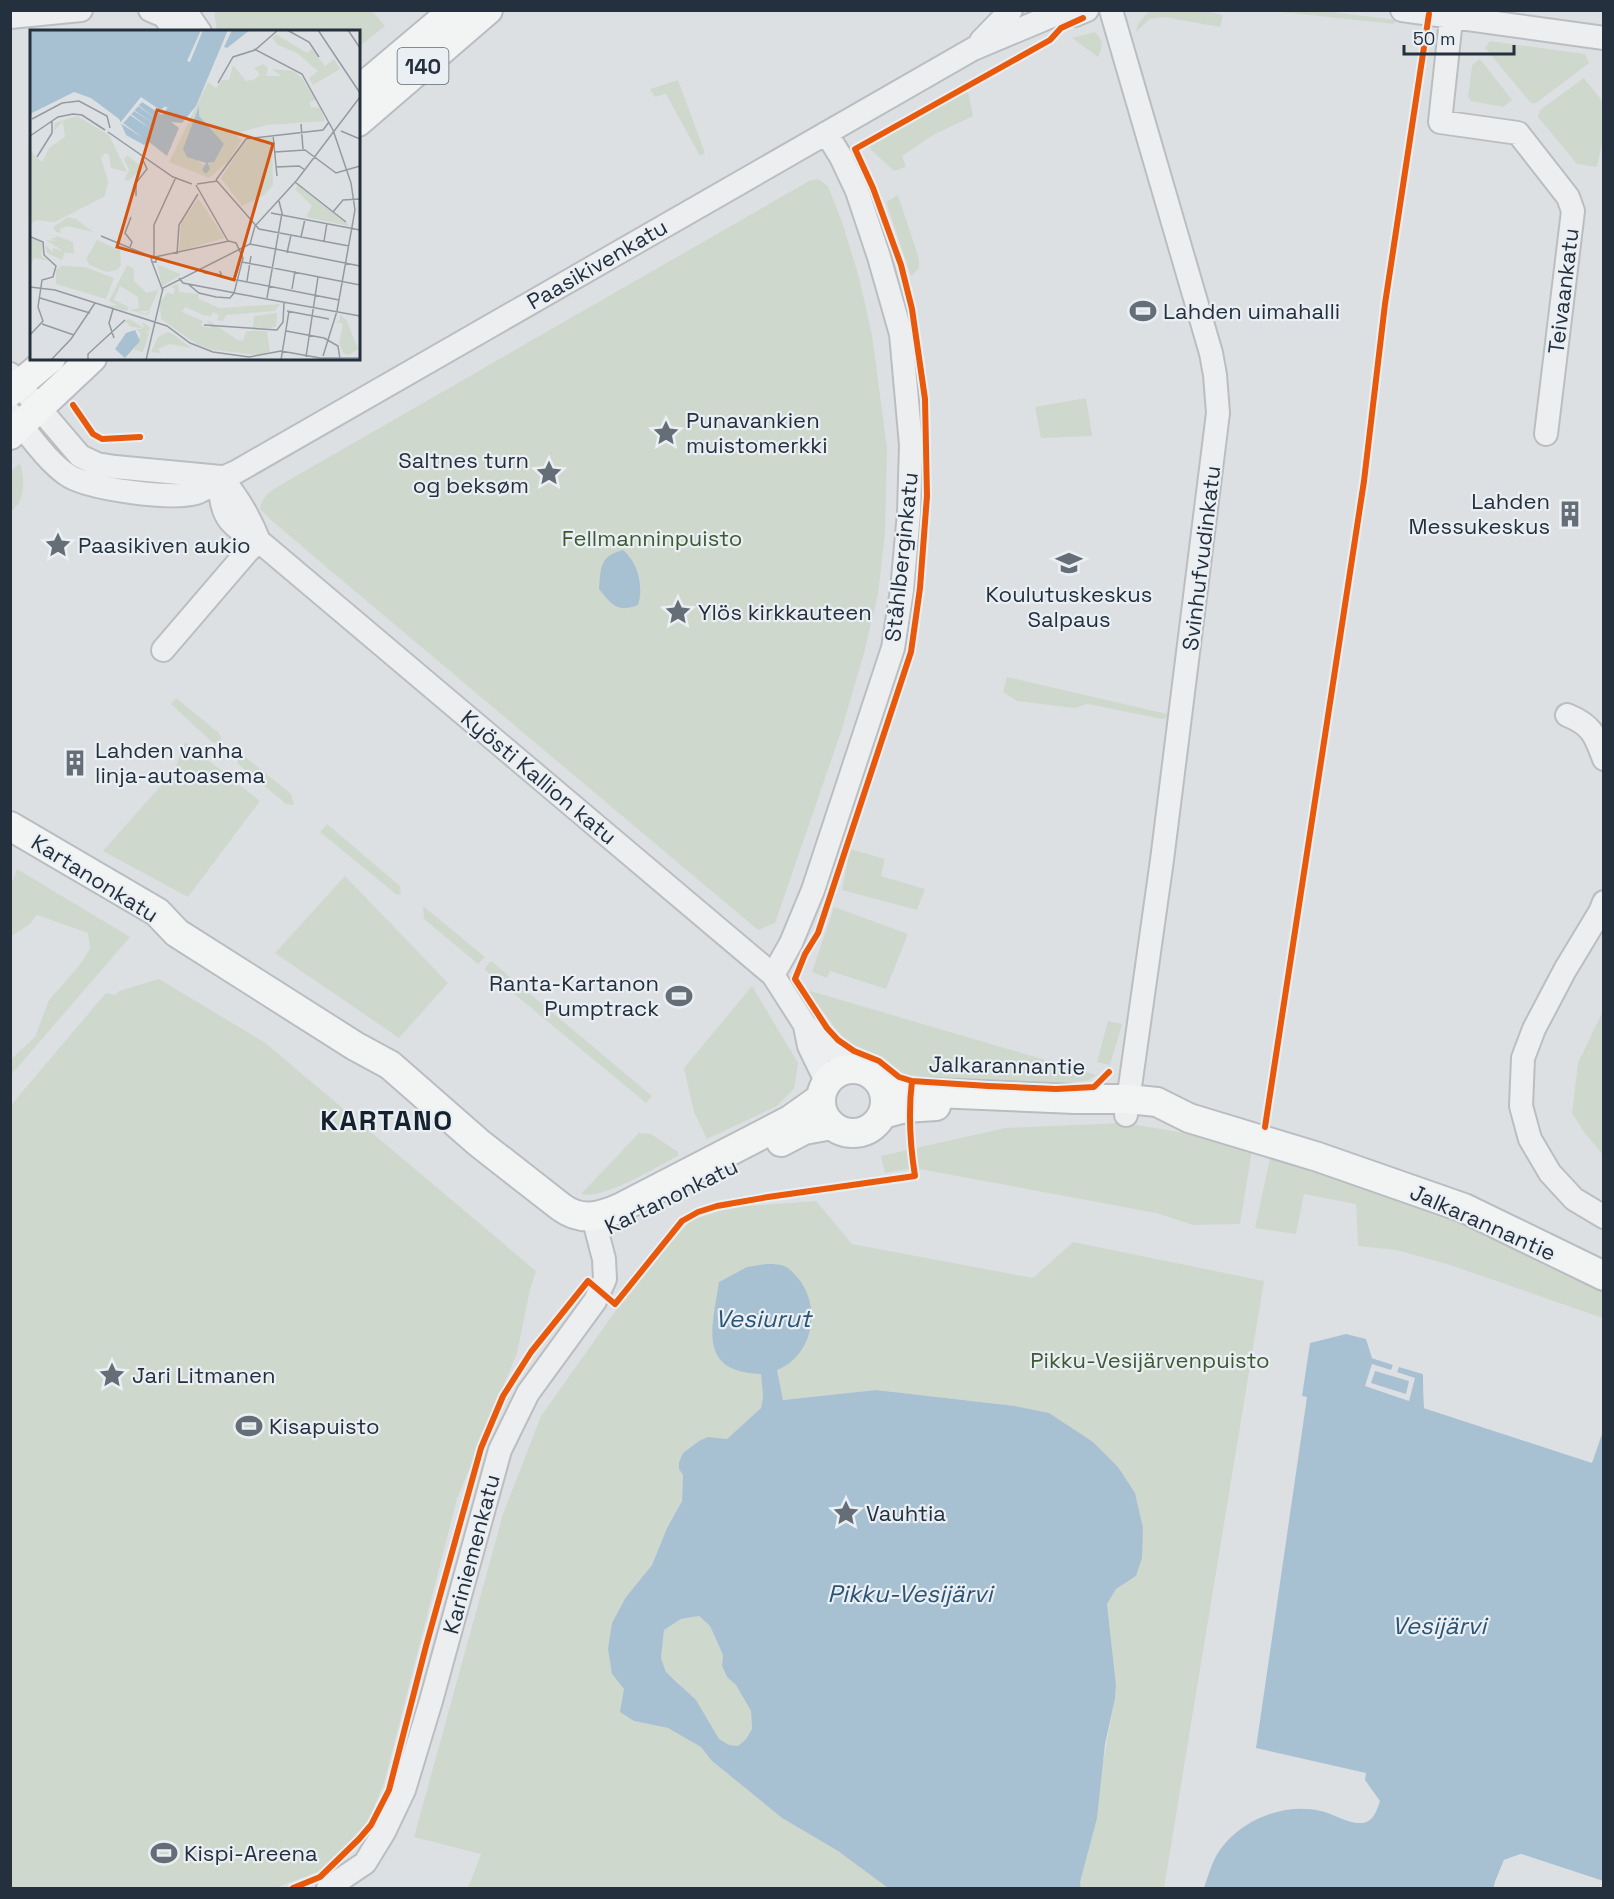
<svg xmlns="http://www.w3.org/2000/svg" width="1614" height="1899" viewBox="0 0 1614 1899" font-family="'Space Grotesk',sans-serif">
<rect width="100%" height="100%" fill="#dde0e3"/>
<path fill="#cfd8cd" d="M214,11H372L385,26L359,47L358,32L217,31Z
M1149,11H1205L1223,15L1220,27L1164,17L1150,19L1136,32L1138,24Z
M1273,11H1325L1396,20L1394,24Z
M1095,32C1104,42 1103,45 1098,57L1072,38Z
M1490,41L1585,54L1589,63L1536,103H1531L1485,48Z
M1480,59L1512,100L1503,107L1471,101L1468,97L1472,65Z
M1584,78L1603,102V138L1597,167L1577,164L1538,117L1540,110Z
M678,80L705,153L700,156L666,94L655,97L650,89Z
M968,92L973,116L933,135L902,156L906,167L894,171L871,150L870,146L961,94Z
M818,179L828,186L842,222L859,277L872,335L887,448L885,534L878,594L864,653L841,732L775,923L758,930L331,571L271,520L260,509C262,493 276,488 289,480L809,181Z
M898,195L919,259V268L911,276L886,202Z
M1086,398L1092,436L1041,438L1035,407Z
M20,463C25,481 26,498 11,512V471Z
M1007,677L1167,714L1166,718L1162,719L1088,704L1074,708L1017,701L1003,692Z
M176,698L219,733L222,742L215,743L212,742L171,704Z
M185,742L260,801L188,897L103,851L174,771Z
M244,756L291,794L294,805L286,804L238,764L237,759Z
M327,824L400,886L401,894L397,895L320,832Z
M850,849L885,859L881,876L925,889L917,910L842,890Z
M17,869L130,937L11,1075V1059L35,1037L49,1000L79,966L90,949L88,933L37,915L30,924L13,935L11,934V885Z
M345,876L448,983L399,1038L275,953Z
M423,906L485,957L478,964L424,919Z
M834,907L908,934L886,989L830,971L827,978L812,972Z
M491,961L652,1096L646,1103L484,969Z
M159,979L264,1042L536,1271L530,1290L517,1353L457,1499L384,1783L367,1824L339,1855L318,1872L276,1888H11V1105L106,993L115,995L119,991Z
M752,986L798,1063L794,1089L777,1106L707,1139L694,1112L684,1068Z
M807,990L1096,1075L1087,1081L1063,1083L973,1081L900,1074L885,1060L852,1044L838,1032Z
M1603,1011V1155L1584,1132L1572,1113L1578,1063Z
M1108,1021L1122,1024L1110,1065L1097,1062Z
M1124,1123L1253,1144L1240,1224L1193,1225L1156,1213L914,1168L885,1173L881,1156L1005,1128Z
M639,1133L651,1134L678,1152V1156C656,1167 604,1200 581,1194Z
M1271,1154L1391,1199L1437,1212L1489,1233L1564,1273L1603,1292V1318L1447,1264L1396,1250L1358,1246L1356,1204L1304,1194L1296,1234L1255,1228Z
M816,1201L852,1244L1033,1278L1073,1242L1264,1281L1164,1888H1081L1080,1882L1115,1699L1116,1685L1107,1604L1116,1589L1136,1576L1048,1413L1015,1406L876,1390L783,1400L777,1371L761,1374L763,1398L761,1408L727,1439L715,1438L699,1441L683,1453L679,1462V1469L683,1475L682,1501L667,1528L652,1565L626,1597L612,1674L624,1689L634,1721L668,1728L701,1747L712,1761L782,1818L838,1851L888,1888H468L481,1854L414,1837L503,1514L541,1416L614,1313L656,1260L691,1220L733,1207Z
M699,1616L710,1626L723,1655L722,1666L727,1677L736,1685L751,1711L752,1729L746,1739L738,1746L728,1745L718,1739L712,1730L708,1720L679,1683L666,1672L661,1658L664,1630L681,1619Z"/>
<path fill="#a8c1d2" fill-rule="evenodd" d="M623,550C638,562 644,587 638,605C617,613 612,605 599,589C601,568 599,556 623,550Z
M766,1264C771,1264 779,1264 784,1266C790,1268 794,1274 798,1278C822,1307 813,1356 777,1370L783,1400L876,1390L1015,1406L1049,1413L1093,1442L1118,1467L1135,1493L1143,1528L1142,1558L1136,1576L1116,1589L1107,1604L1116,1685L1115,1699L1105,1744L1097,1818L1080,1882L1081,1888H888L838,1851L782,1818L712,1761L701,1747L668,1728L634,1721L620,1712L624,1689L612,1674L608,1649L612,1623L626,1597L652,1565L667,1528L682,1501L683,1475L679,1469V1462L683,1453L699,1441L708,1437L727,1439L761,1408L763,1397L761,1374C697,1372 712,1328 719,1282L747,1267ZM699,1616L710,1626L723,1655L722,1666L727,1677L736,1685L751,1711L752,1729L746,1739L738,1746L729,1745L719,1739L696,1700L666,1672L661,1658L664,1630L681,1619Z
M1346,1334L1366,1339L1372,1358L1423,1374L1424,1408L1592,1463L1603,1431V1881L1521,1854L1504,1860L1495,1882L1494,1888H1204C1207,1879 1210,1868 1215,1858C1235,1822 1281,1802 1321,1811C1334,1814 1348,1824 1361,1823C1373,1823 1377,1810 1380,1801L1365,1780L1366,1773L1256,1748L1307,1397L1302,1396L1310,1343Z"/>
<path fill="#dde0e3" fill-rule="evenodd" d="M1372,1348L1375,1355L1426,1372L1427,1406L1502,1431L1501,1433L1424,1408L1423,1374L1399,1367L1397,1372L1415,1378L1409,1401L1365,1386L1372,1364L1391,1370L1393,1365L1372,1358ZM1375,1371L1409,1381L1406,1394L1371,1383Z
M1521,1854L1603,1881L1604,1884L1521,1857L1506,1863L1498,1882L1497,1888H1494L1495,1882L1504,1860Z"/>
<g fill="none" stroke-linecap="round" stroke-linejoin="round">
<g stroke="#bbbec1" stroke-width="26">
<path id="minor" d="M150,10L164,16L175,32
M185,10L200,32
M1111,10L1211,353L1215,375L1218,413L1162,860L1126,1115
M1402,10L1604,38
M1452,10L1440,122L1518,133L1568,197L1573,211L1546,434
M10,17L81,10
M981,41L1011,10
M10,374L80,456L97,464L115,467L221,477
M10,413C29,433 44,458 66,474C86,489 172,500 196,493C210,488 221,477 236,472L973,49L1054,15H1075L1087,10
M221,477C218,513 228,526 259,541L773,975L805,1025L841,1057L860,1069
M221,477C237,496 250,518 259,541
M163,650L247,552L259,541
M1567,715C1592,725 1595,735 1604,759
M1604,902L1600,912L1565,970L1534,1029L1523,1058L1521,1106L1530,1139L1550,1173L1574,1199L1604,1217
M773,975L791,943L813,890L893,648L902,590L909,513L911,445L901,334L879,257L857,191L841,157L826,133
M805,1026L809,1046L827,1083
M328,1888L365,1863L384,1832L404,1790L431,1701L500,1450L528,1393L595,1301L605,1279L604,1259L593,1217"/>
</g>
<g stroke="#b9bdc1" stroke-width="32">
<path id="major" d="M358,91L454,10
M358,122L488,10
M10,392L51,358
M10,435L92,358
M10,826L157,912L177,933L355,1046L390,1065L479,1143L561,1207C581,1222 600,1217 622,1207L790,1120L821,1098
M821 1101a32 32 0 1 1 64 0a32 32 0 1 1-64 0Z
M881,1084L911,1092L1075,1099H1128L1157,1102L1189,1118L1318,1157L1464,1208L1604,1276
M883,1114L905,1108L936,1106
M781,1142L804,1130L832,1125"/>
</g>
<use href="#minor" stroke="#edeef0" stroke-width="22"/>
<use href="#major" stroke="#f2f4f4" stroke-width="28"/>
<g stroke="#eaeff4" stroke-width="10">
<path id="cycleway" d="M1083,18L1061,28L1050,40L855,149L873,188L901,265L912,309L925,399L927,496L920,588L911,652L818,933L805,954L795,979L827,1028L838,1040L854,1051L879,1061L899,1077L912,1081L988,1086L1056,1089L1094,1087L1109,1072
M73,405L93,434L102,439L140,437
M1265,1127L1364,481L1385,304L1429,14
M293,1888L320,1877L359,1839L371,1825L389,1790L426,1646L481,1448L503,1396L531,1352L588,1281L615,1304L682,1221L698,1212L717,1206L768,1197L915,1176C910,1144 908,1113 912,1081"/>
</g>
<use href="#cycleway" stroke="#e8590c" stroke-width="6"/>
</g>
<defs>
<g id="stadium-bare" transform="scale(2.07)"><path d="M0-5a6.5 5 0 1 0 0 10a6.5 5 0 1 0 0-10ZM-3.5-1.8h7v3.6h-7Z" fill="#656e77" stroke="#eaeff4" stroke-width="2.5" paint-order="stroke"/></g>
<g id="sight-bare" transform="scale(2.07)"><path d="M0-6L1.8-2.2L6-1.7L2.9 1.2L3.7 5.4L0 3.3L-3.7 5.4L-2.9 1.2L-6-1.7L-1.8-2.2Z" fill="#656e77" stroke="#eaeff4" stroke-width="2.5" paint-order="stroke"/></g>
<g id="building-bare" transform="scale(2.07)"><path d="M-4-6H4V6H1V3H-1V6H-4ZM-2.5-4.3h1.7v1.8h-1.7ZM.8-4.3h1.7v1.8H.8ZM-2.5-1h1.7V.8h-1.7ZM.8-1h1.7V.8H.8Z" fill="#656e77" stroke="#eaeff4" stroke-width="2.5" paint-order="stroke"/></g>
<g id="school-bare" transform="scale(2.07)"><path d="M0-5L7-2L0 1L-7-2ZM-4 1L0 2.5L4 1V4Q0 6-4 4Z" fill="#656e77" stroke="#eaeff4" stroke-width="2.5" paint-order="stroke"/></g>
</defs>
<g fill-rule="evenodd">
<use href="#stadium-bare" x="1143" y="311"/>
<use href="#sight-bare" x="666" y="433"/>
<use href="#sight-bare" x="549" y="473"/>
<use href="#building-bare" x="1570" y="514"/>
<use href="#sight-bare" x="58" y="545"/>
<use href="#school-bare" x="1069" y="563"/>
<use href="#sight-bare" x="678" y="612"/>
<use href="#building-bare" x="75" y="763"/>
<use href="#stadium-bare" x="679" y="996"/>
<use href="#sight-bare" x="112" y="1375"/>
<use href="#stadium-bare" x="249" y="1426"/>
<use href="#sight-bare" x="846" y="1513"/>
<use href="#stadium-bare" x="164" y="1853"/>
</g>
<g text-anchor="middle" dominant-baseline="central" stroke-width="4.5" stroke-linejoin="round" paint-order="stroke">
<rect fill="#eaeff4" stroke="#5f6974" stroke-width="1.5" x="397.5" y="48" width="51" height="36" rx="4.5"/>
<g font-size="21" font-weight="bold" fill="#24303d">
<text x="423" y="66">140</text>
</g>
<g font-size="22" fill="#24303d" stroke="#eaeff4">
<text transform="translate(597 264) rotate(-30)">Paasikivenkatu</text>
<text transform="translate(1563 291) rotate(-83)">Teivaankatu</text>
<text transform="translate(901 557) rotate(-84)">Ståhlberginkatu</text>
<text transform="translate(1201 558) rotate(-83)">Svinhufvudinkatu</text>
<text transform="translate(539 777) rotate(40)">Kyösti Kallion katu</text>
<text transform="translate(95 878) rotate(32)">Kartanonkatu</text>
<text transform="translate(1007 1065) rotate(1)">Jalkarannantie</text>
<text transform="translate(671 1196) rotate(-26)">Kartanonkatu</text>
<text transform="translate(1483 1222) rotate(24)">Jalkarannantie</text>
<text transform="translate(471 1554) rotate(-75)">Kariniemenkatu</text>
</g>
<g font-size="22" fill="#24303d" stroke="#eaeff4" text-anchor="start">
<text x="1163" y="311">Lahden uimahalli</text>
<text x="686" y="420">Punavankien<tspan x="686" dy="25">muistomerkki</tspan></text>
<text x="529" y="460" text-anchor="end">Saltnes turn<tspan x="529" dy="25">og beksøm</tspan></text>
<text x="1550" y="501" text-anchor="end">Lahden<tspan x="1550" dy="25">Messukeskus</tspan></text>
<text x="78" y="545">Paasikiven aukio</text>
<text x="1069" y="594" text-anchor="middle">Koulutuskeskus<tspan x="1069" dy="25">Salpaus</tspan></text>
<text x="698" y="612">Ylös kirkkauteen</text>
<text x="95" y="750">Lahden vanha<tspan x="95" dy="25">linja-autoasema</tspan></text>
<text x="659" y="983" text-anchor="end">Ranta-Kartanon<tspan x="659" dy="25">Pumptrack</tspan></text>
<text x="132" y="1375">Jari Litmanen</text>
<text x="269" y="1426">Kisapuisto</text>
<text x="866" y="1513">Vauhtia</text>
<text x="184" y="1853">Kispi-Areena</text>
</g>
<g font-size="22" fill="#3d5a30" stroke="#eaeff4">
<text x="652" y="538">Fellmanninpuisto</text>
<text x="1150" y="1360">Pikku-Vesijärvenpuisto</text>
</g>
<g font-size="24" font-style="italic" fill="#2b5474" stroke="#eaeff4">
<text x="763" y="1318">Vesiurut</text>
<text x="910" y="1593">Pikku-Vesijärvi</text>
<text x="1439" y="1625">Vesijärvi</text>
</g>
<g font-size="28" font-weight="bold" letter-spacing="1.5" fill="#16212e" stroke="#eaeff4">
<text x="387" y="1120">KARTANO</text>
</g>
</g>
<g transform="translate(30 30)">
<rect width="330" height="330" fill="#dde0e3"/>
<path d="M246,4L277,23L282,19L295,36L304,29L310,39L283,55L279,48L288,41L267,23L248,15L242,8ZM233,34L238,38L236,46H251L242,39L263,41L272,48L286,70L280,72L281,77L290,78L295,91L237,95L211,102L207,107L212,109L199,131L179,148L139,132L178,52L186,58L191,50H199L203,35L216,51L225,49L230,44L224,38ZM167,86L194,114L184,131L177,136L169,132L156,113ZM47,86L79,105L97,142L81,138L79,125L75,123L71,128L78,151L75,166L25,192L7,190L0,194V114L3,124L12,132L19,118L35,107L33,91L24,101L25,93ZM242,107L243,155L234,165L212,176L191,148L215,111ZM97,125L113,138L98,151L94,150L99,140L94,129ZM268,155L319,195V196L276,187L282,176L265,159ZM168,168L195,208L149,221L151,194ZM38,187L46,189L63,202L37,196L30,199L31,203L26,202L23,197ZM24,205L43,212L44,224L35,222L32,230L17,223L15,215L23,222V218L33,221L16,210L26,211L20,208H27ZM0,207L13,214L11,226L19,231L5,228L0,234ZM67,210L90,220L91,235L87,240L76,242L60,235L56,229ZM127,234L150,244L151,245L132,256ZM97,235L104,239V251L117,263L129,259L119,281H109L115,284L122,280L117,285L99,280L109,278L108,267L90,256L84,270L99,277L97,281L76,276L87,275L79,271ZM31,236L55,237L84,248L76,269L26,254V240ZM148,254L149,262L168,264L169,269L190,278L250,274L245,281L196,285L193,291L187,290L189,285L183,282L181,286L173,285L155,277L152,282L173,291L171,296L181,298L177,290L208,310L213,311L216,301H237L240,322L228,325L184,320L168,315L131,289L130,273L137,263L144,264L145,258L141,257ZM247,283L246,297L223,300L224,286ZM310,284L317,291L328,319L319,325L314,324L309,313L313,294L305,291H310ZM99,289L114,298L112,292L120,297L119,302L115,301L119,304L113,322L104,320L111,304L106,299H110L112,298L101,297L95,291ZM138,302L143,304L161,318L140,314L128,319L131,323L121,322L128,307Z" fill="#cfd8cd" fill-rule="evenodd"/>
<path d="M0,0H171L157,31L160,32L173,0H198L166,76L152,93L141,92L149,98L137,126L119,112L114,115L96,105L89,89L61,68L44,62L0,84ZM110,68L130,80L136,76L135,84L112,72L92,94ZM202,0H220L197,18L194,17ZM169,76V86L194,114L184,132L178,133L180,139L176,144L172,140L176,133L157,127L153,119ZM105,300L110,311L95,328L85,319L96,303Z" fill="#a8c1d2" fill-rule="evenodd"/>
<path d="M111,67L130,80L138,77L132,85L112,72L108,75L128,90L108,76L104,80L124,94L104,81L101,84L121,99L100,85L97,89L117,104L97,89L93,93L113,108L90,93Z" fill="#dde0e3"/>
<path fill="none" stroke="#939aa1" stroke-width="1.5" d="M257,0L279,12L289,27M288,0L330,63M318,0L330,18M224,19L272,44L303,100M188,53L203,27L225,20L248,0M2,89L32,73L49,71L77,86L80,98M271,94L273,119M311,101L330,109M78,102L143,147L162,154M243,105L247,146M0,106L28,87L43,84L52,85L75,100M245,122L275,120L306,143L330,136M7,127L22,103V91M246,137L269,136L275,140M186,150L216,109L293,100L299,92M265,152L316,192M167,154L187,151L229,199L319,216M166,155L198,211M106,166V153L117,139L112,128M303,182L313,170L330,169M241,183L330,200M71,206L122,227M1,207L13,212L14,225L26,236L23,247L12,250L8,277M271,207L275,189M294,211L297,193M220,214L330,236M99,220L102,212L95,203L101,187M257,223L261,205M147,224L149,195L168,164M124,227V195L146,147M125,227L199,211L206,213L213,228L204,263M126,227V232H122L121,228ZM122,232L133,261M212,232L330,255M190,241L192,247L309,270M174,243L192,245M149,248L153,253L205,263M217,251L221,226M158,254L169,263L186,267L200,268L204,263M0,257L25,260L137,296L160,313L183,322L219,327L251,321L290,328H330M262,259L265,241M204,263L330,286M10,268L60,283M237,268L252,183L249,171M83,279L79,293L84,308M257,281L299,289M12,294L44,305M174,295L247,300L253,292L254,273M256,301L294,308M0,305L13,291L8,277M294,308L308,316L310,329M293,326L307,281L325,180L321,153L303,100M276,327L288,247M21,330L41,309L65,273M58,330V324L95,290M116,330L133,258L220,214L225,196L267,150L330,67M251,330L259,281"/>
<path fill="#d45511" fill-opacity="0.15" stroke="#d45511" stroke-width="3" d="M127,80L243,114L204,250L87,217Z"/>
<rect width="330" height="330" fill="none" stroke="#24303d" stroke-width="3"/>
</g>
<rect width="1614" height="1899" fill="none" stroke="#24303d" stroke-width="24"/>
<path d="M1404 45v9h110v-9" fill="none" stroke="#24303d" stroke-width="3"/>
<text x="1413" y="45" font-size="18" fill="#24303d" stroke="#eaeff4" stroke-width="4.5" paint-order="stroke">50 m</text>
</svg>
